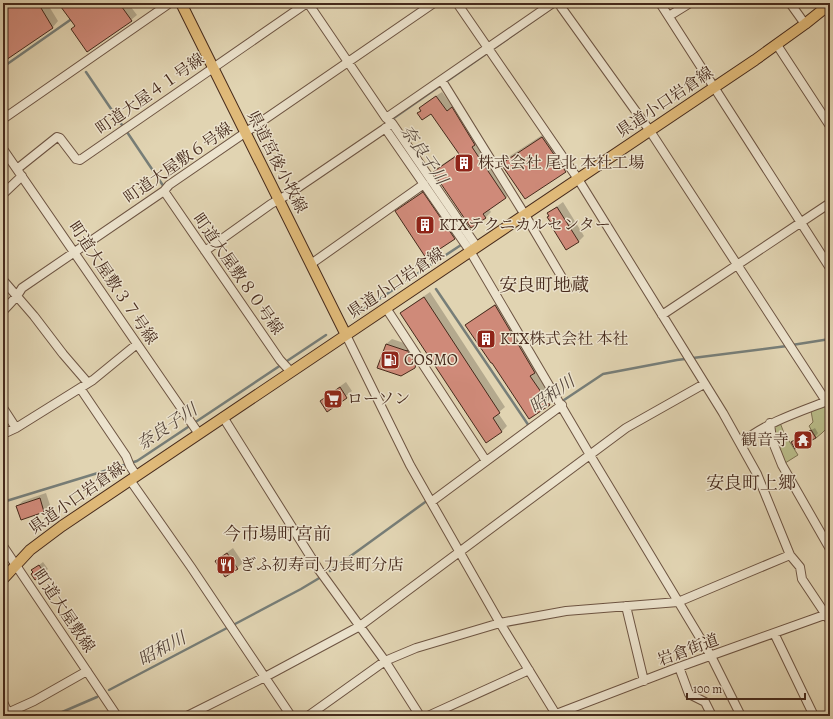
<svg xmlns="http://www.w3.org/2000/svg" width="833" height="719" viewBox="0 0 833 719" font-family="Alegreya,'Noto Serif JP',serif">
<rect width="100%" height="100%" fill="#e1d4b2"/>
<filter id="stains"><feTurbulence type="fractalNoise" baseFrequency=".005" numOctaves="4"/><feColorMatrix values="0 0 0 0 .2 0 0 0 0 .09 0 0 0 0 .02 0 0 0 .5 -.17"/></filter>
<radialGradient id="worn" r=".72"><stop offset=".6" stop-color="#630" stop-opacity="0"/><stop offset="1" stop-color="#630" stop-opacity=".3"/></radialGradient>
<path fill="#b8bb88" stroke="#7f7252" d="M830,403V425L822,433L816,438L809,426L813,422L811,411Z
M779,420L784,433L798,455L782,465L770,423Z"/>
<path fill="#0003" d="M3,3H47L58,21L53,27L3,61Z
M59,3H128L137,15L131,20L75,26Z
M442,92L452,106L458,103L511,192L506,198L489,209L491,212L485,218L434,172L440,166L459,153L431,112L422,111L420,108L425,103Z
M550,130L573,163L566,171L525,198L502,164L510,156Z
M429,187L460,232L454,238L396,212L402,206Z
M563,202L584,236L579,241L567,249L548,213Z
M430,292L505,407L498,413L507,426L501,432L401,313L407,308Z
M501,300L555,398L549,404L466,325L472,320Z
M392,339L413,346L420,361L414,367L386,344Z
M346,382L352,391L327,411L321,401L327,396Z
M815,428L818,433L815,437L792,442L796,438Z
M46,493L50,505L44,511L21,518L17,506L23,501Z
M233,548L243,563L237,568L216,561L222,556Z
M43,562L48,569L35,579L33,570Z"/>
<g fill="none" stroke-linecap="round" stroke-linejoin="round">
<path stroke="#777e78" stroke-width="2.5" d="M3,67L73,18
M86,72L124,128
M391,120L559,3
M127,132L164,187
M436,289L529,426
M355,315L464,243
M792,345L830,339
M561,402L603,374L677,360L787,346
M3,502L137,461L326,335
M330,571L428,500
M235,624L301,589L321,577
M109,690L227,628
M53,716L97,697"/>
</g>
<path fill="#cf8a79" stroke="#462a1c" d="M3,3H38L53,28L3,62Z
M58,3H119L132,21L87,52L71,29L75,26Z
M436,96L447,111L452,107L475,145L472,147L506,198L483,214L486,218L471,228L433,172L459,154L431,114L422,120L417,113L421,111L419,108Z
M542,137L566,172L525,199L501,164Z
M423,192L455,239L426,258L395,211Z
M557,207L579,242L566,250L550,224L551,223L547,217L549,216L547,213Z
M424,297L500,413L493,418L502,432L486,443L400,313Z
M495,305L535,373L530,376L550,405L529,419L492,363H491L465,325Z
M386,344L407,351V350L416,364L415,368L401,376L377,368Z
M340,387L347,398L327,412L320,401Z
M811,430L816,438L795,449L791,442Z
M40,498L44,512L21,520L16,506Z
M227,553L238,569L225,577L215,561Z
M39,565L45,574L35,580L31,574L33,572L31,570Z"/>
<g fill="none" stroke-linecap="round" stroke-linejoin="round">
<g stroke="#6d5442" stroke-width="10">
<path id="minor" d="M308,3L386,118L392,123L477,247
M457,3L578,179L723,413L757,474L790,555L800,567L802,579L830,621
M561,3V7L650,131L826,401
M660,3L830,268
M790,3L805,24
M669,16L690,3
M777,45L830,126
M442,81L525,215L567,286
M386,118L553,3
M3,119L170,3
M385,128L470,251L590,455L711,656L741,716
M3,149L199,434
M17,169L57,137L60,138L76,159L80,160L307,3
M164,191L280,360L291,372
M3,194L22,176
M205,251L271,204L287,195L390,125
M311,264L424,184
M3,280L34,316L63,354L88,383
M386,308L486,461
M3,311L17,296L22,288L164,191L169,185L434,3
M662,315L830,203
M346,335L410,465L500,623L557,716
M80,388L126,456L130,466L136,475
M3,408L16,428
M223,417L319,570L385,661L420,716
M770,423L772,440L782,465L830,549
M3,434L16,428L93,380L137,344
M741,443C767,422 799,412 830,400
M130,480L191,567L291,716
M431,502L562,405
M3,546L117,716
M626,606L644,681
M774,633L814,716
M679,667L689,694L705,702L712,716
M3,702L8,713
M3,715L34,701L87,671
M187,716L265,677L360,626L626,428L704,384
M308,716L385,661L416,648L500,623L566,611L678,602L790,555
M428,716L529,670
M551,716L679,667L830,613"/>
</g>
<g stroke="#462a1c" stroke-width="12">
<path id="major" d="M181,3L346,335
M3,579L30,550L62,526L755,60L805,24L830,4"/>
</g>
<use href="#minor" stroke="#ece3cd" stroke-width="8"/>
<use href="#major" stroke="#e0ba79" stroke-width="10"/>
</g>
<defs>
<g id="building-square" transform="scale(1)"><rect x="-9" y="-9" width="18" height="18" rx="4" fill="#8f2418" stroke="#ece3cd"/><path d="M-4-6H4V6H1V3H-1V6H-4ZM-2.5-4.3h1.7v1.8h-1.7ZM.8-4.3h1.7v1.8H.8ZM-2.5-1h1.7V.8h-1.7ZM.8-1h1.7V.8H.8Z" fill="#fff"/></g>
<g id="fuel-square" transform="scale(1)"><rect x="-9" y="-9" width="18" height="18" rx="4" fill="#8f2418" stroke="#ece3cd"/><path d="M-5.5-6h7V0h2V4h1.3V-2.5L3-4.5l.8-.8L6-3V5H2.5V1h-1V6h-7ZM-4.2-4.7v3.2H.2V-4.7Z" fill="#fff"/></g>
<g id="supermarket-square" transform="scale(1)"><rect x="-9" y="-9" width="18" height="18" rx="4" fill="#8f2418" stroke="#ece3cd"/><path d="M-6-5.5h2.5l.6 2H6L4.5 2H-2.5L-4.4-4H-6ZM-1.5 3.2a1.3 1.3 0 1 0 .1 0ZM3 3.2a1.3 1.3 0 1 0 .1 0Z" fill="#fff"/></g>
<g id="temple-square" transform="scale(1)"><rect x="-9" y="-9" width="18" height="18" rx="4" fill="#8f2418" stroke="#ece3cd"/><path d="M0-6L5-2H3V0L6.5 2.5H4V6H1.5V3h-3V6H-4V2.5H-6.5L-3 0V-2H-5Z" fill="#fff"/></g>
<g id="restaurant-square" transform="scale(1)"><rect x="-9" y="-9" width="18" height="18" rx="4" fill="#8f2418" stroke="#ece3cd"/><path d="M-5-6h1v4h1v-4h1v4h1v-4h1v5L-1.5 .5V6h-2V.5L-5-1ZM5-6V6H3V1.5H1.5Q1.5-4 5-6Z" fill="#fff"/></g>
</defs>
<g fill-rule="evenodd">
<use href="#building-square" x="464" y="163"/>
<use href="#building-square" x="425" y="225"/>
<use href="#building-square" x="486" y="339"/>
<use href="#fuel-square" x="390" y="360"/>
<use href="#supermarket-square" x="333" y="399"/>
<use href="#temple-square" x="803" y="440"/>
<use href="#restaurant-square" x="226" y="565"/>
</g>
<g text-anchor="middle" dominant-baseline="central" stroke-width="3" stroke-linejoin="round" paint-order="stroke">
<g font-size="16" fill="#462a1c" stroke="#ece3cd">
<text transform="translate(150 94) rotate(-35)">町道大屋４１号線</text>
<text transform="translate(665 102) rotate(-34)">県道小口岩倉線</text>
<text transform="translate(277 162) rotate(63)">県道宮後小牧線</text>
<text transform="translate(178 163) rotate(-35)">町道大屋敷６号線</text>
<text transform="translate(238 274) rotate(55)">町道大屋敷８０号線</text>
<text transform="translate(113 283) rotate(56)">町道大屋敷３７号線</text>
<text transform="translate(396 283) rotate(-34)">県道小口岩倉線</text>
<text transform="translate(77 498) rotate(-35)">県道小口岩倉線</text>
<text transform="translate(64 611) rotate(56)">町道大屋敷線</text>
<text transform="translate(688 650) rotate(-20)">岩倉街道</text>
</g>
<g font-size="16" fill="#462a1c" stroke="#ece3cd" text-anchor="start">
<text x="478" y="163">株式会社 尾北 本社工場</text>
<text x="439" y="225">KTXテクニカルセンター</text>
<text x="500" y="339">KTX株式会社 本社</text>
<text x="404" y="360">COSMO</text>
<text x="347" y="399">ローソン</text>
<text x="789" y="440" text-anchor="end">観音寺</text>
<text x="240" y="565">ぎふ初寿司 力長町分店</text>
</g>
<g font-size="17" font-style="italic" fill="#56463b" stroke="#ece3cd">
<text transform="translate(424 155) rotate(55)">奈良子川</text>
<text transform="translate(552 394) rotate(-35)">昭和川</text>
<text transform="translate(167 427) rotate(-34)">奈良子川</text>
<text transform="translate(162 649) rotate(-28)">昭和川</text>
</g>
<g font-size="18" fill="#462a1c" stroke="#ece3cd">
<text x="544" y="285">安良町地蔵</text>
<text x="751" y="483">安良町上郷</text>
<text x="277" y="534">今市場町宮前</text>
</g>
</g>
<rect width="833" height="719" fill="none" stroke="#e1d4b2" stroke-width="16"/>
<rect x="4" y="4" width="825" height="711" fill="none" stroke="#462a1c" stroke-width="2"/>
<rect x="8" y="8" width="817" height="703" fill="none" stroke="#462a1c"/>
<path d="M687 693v6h118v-6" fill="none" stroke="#462a1c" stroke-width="2"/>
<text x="693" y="693" font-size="12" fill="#462a1c" stroke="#ece3cd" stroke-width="3" paint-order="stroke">100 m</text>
<rect width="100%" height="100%" filter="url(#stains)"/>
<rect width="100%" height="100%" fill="url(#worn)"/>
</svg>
